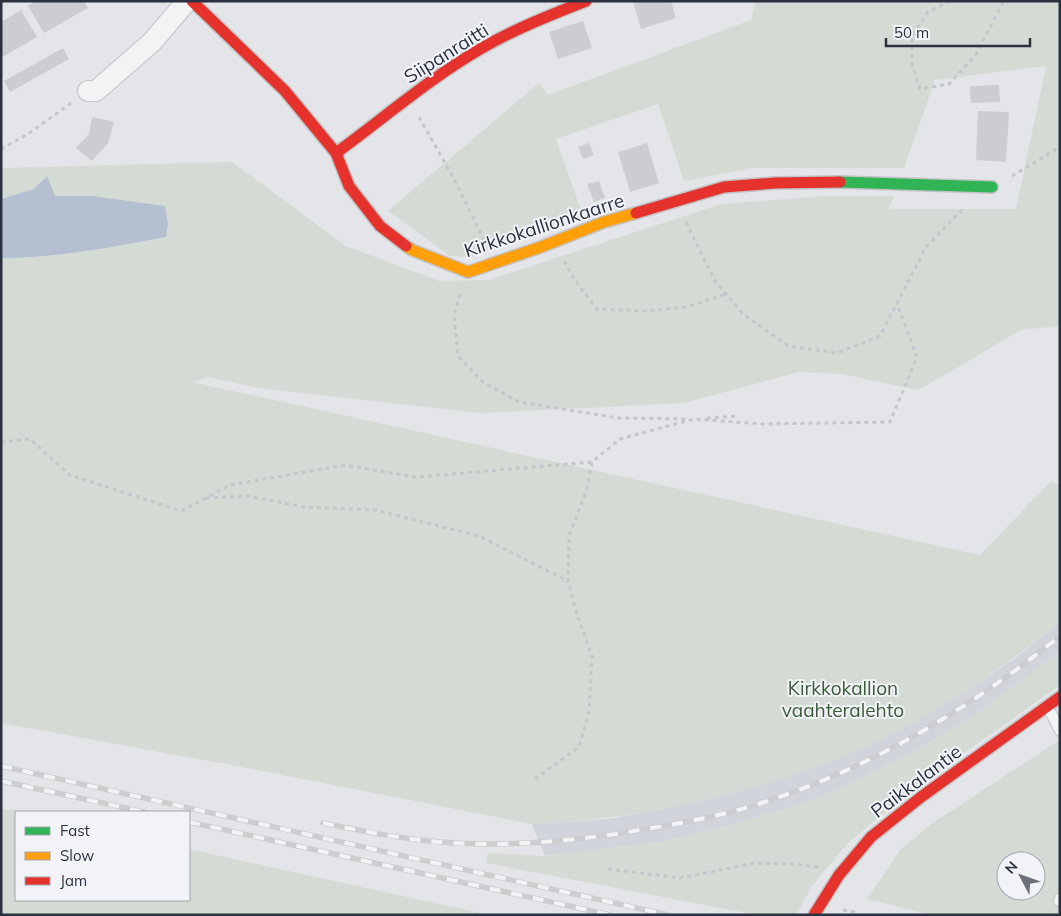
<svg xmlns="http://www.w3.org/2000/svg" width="1061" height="916" viewBox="0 0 1061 916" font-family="Mulish,sans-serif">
<rect width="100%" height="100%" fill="#e4e5e8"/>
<path fill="#d2d4db" d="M1060,622V651L1000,698L977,713L909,755L840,789L795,806L738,823L660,842L545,856L532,824L609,819L661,809L703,800L776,780L825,763L866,747L891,734L965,692L1014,659Z"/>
<path fill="#d4dbd4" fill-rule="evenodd" d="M756,1H1060V326L1020,330L969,361L918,390L842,374L799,372L684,403L481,413L257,388L208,377L192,382L980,555L1051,481L1060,485V622C1000,670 936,715 866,747C761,793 646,819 532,824L247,768L1,723V168L232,162L346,246L439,281L489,280L721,204L826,196H894L889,209H1016L1046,66L935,80L904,168H752L684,181L658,104L556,139L582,213L473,257L450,256L388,211L539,83L548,95L751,20Z
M1060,651V685L907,794L849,842L812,886L796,915H757L486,863L488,853L545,856L660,842L738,823L795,806L840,789L909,755L977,713Z
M1060,740V915H931L867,899L901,849L934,822ZM1006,861H1036V891H1006Z
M1,808L21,812H16V900H189V849L489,915H1Z"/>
<path fill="#b4bfd1" d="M47,176L55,196H92L165,206L168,224L166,237C114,247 55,258 1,258V199L34,189Z"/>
<path fill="#cccdd0" d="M36,1H84L88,8L44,33L28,6Z
M633,1H671L676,18L641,29Z
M21,10L37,37L1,58V22Z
M583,21L592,48L558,59L549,32Z
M63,48L69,59L10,92L4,81Z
M999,85L1000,102L971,103L970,86Z
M978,111L1009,112L1006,162L976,160Z
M92,117L114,122L108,143L92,161L76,148L89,134Z
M589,143L594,155L583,159L578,147Z
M647,143L659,183L630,192L618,152Z
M599,181L605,198L594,202L587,184Z"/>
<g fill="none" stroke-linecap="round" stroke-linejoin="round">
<g stroke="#c2c3c6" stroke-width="12">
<path id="lane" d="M1048,707L1060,731
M1059,901L1060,898"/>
</g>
<g stroke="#c2c3c6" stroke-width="22">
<path id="street" d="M88,91H96L152,42L187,1"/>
</g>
<g stroke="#c2c3c6" stroke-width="14">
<path id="fast" d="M840,182L992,187"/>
</g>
<g stroke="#c2c3c6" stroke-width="14">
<path id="slow" d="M406,246L412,250L468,272L541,247L604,222L636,213"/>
</g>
<g stroke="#c2c3c6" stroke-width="14">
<path id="jam" d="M192,1L285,91L336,153L349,186L380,226L406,246
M336,153C384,118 430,78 482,48C515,29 550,15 586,1
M636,213L724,187L775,183L840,182
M814,915L839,875L871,837L921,797L1060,697"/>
</g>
<path stroke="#c5c6cb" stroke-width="3" stroke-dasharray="4 4" stroke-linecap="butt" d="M950,1L928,12L912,36V65L920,89L949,84L975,56L1004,1
M419,117L453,177L485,242
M1,149L28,134L74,101
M1012,176L1060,147
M686,222L715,281L743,314L789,346L837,353L880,336L926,247L963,209
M564,261L574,279L597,309L646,311L687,307L726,294
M460,294L454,316L458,356L483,382L519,402L618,418L688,419
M707,418L739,416
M1,442L30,439L70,475L181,511L230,485L345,465L416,477L592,462L620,439L694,419L761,424L890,422L917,357L897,304
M206,498L248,496L304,507L375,510L479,536L568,581
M535,779L579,747L589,711L592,656L578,617L568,581L569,536L587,489L592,462
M608,869L680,878L755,863L795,864L818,867
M843,910L854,912L856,915"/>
<use href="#lane" stroke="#f2f3f5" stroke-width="10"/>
<use href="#street" stroke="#f2f3f5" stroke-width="20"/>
<use href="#fast" stroke="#30b455" stroke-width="11"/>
<use href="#slow" stroke="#ff9f0a" stroke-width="11"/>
<use href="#jam" stroke="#e5322d" stroke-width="11"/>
<g stroke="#cccdcf" stroke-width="5.5">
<path id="rail" d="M1,766L668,915
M1,781L144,812
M189,822L610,915
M323,823C362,831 401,839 441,842C501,847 562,842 622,833C658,827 695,821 731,812C853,779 962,715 1060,636"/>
</g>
<use href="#rail" stroke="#f1f3f7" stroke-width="4" stroke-dasharray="11" stroke-linecap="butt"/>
</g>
<g text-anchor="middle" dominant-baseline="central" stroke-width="4" stroke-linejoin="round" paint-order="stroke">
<g font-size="19" fill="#2b3140" stroke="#f1f3f7">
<text transform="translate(446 53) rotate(-32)">Siipanraitti</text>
<text transform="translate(544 225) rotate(-18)">Kirkkokallionkaarre</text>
<text transform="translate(916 781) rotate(-37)">Paikkalantie</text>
</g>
<g font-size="19" fill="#3c5b39" stroke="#f1f3f7">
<text x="843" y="688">Kirkkokallion<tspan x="843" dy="22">vaahteralehto</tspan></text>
</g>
</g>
<rect width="1061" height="916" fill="none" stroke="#2b3140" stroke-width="5"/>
<rect x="15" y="811" width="175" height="90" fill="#f1f3f7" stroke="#a2a5ae"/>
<rect x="25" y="827" width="25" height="8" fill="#30b455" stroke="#a2a5ae"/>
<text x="60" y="836" font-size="15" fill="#2b3140">Fast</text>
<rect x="25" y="852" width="25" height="8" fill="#ff9f0a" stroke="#a2a5ae"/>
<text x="60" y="861" font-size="15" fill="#2b3140">Slow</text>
<rect x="25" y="877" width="25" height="8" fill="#e5322d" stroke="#a2a5ae"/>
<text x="60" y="886" font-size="15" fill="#2b3140">Jam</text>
<g transform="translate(1021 876) rotate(311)"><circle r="24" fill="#f1f3f7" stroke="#a2a5ae"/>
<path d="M0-4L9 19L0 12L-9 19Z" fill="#6c707b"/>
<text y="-8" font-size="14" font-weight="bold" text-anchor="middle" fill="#2b3140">N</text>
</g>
<path d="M886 38v8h144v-8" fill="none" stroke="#2b3140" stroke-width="2.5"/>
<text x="894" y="38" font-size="15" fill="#2b3140" stroke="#f1f3f7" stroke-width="4" paint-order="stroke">50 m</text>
</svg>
